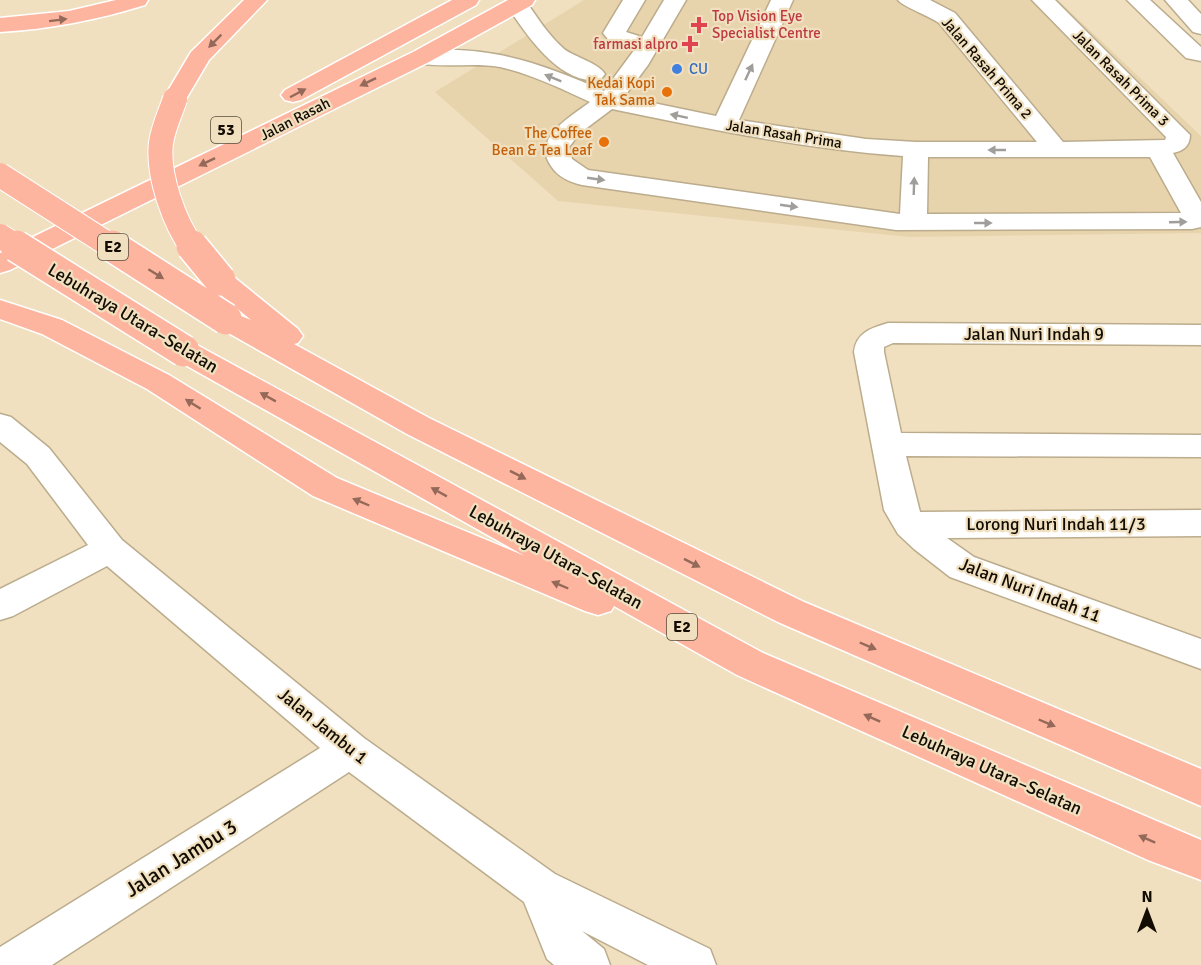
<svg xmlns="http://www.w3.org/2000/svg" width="1201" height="965" viewBox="0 0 1201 965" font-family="Signika,sans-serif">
<rect width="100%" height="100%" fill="#f0e0bf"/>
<path fill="#e7d3ac" d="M584,0H1058L1201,136V233L909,237L558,201L435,92Z"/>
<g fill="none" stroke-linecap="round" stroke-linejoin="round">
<g stroke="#bbac8d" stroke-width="3">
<path id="minor" d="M509,0H525C537,17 548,35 564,49C576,58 597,62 605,74L601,79C562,89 524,32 506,4Z
M623,0H645L626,32L642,37L664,0H686L648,65L624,97L716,116L771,0H793L739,120L866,139L916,142H1037L939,23C930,16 903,7 898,0H930L955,13L1063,142L1165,140L1166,137L1032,0H1055L1190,135C1190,146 1183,151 1173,153L1201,202V227L1192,229L896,230L582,185C569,182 558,177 551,166C531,138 572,116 590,102C562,89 531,74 500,67C472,62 441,69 413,62L410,57L413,52C425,49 438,50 450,50C506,50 554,69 604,91L635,49L611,43L603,33ZM612,109C708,129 805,149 903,156L900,214L588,170L572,159L569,147L580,133ZM928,157H1150L1181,213L927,214Z
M1127,0H1150L1201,47V61L1186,58Z
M1165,0H1188L1201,14V34L1193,32Z
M888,323L1201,325V345L893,343L884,347V352L901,433L1201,435V457L906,456L920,512L1201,510V536L947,538L974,557L1201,639V669L950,577L914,549L898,534L884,510L854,352C856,333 871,328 888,323Z
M0,414L11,417L49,448L122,540L364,738L555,874L710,949L716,965H648L582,931L604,949L610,965H554L547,959L524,902L349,772L52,965H0V947L320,748L107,566L13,616L0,620V589L88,545L27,464L0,442Z"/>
</g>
<g stroke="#fff" stroke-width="3">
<path id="highway" d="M116,0H148L145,5C97,20 50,29 0,32V18L69,11Z
M244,0H267L209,60L183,104L175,106L167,104L163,99L191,52Z
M452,0H479L476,5L301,100L293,102L285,100L281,95L285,90Z
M508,0H535L532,5L429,62L10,270L0,273V253L413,52Z
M220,271L230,274L298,329L303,336L298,343L294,344L429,418L804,602L1201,769V806L778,622L407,434L216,326L211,319L216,312L226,310L251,320L210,286L206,280L210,274Z
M0,300L62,320L169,375L337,478L525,556L173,358L169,351L173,344L184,341L195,344L763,653L1201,840V880L1148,860L737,675L614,606L611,611L598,615L585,611L313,496L147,389L42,334L0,319Z"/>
</g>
<use href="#minor" fill="#fff" fill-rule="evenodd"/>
<use href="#highway" fill="#feb59f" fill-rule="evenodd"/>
<g stroke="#fff" stroke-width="26" stroke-linecap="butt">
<path id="highway-bridge-far1" d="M175,99C170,114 163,128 161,143C157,174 174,223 193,248
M0,175L114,248
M0,236L19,248"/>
</g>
<g stroke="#fff" stroke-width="34" stroke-linecap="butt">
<path id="highway-bridge" d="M16,246L184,351
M112,246L226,319
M192,246L220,280"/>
</g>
<use href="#highway-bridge-far1" stroke="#feb59f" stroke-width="24"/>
<use href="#highway-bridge" stroke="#feb59f" stroke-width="31"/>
</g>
<defs><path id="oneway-solid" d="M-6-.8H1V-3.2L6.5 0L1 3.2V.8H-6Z" transform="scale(1.5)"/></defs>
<g fill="#946959">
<use href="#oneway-solid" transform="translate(58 20) rotate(-7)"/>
<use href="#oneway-solid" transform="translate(215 41) rotate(135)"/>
<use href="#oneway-solid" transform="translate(368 82) rotate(154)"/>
<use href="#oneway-solid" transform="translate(298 93) rotate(-28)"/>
<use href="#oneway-solid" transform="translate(207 162) rotate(154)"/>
<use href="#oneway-solid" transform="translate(156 274) rotate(32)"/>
<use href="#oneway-solid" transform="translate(268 397) rotate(-151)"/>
<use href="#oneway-solid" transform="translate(193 404) rotate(-148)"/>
<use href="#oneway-solid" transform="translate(518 475) rotate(27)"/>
<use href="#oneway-solid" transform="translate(439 492) rotate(-151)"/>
<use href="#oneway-solid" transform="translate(361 502) rotate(-157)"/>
<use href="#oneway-solid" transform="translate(692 563) rotate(27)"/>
<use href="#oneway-solid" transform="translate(560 585) rotate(-157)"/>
<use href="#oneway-solid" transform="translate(868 646) rotate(23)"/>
<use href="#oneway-solid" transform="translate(872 718) rotate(-156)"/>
<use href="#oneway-solid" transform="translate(1047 723) rotate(23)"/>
<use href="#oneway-solid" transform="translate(1147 839) rotate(-156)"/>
</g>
<g fill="#a09e9a">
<use href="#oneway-solid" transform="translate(749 72) rotate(-65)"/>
<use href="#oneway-solid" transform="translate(553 78) rotate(-158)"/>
<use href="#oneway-solid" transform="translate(679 116) rotate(-168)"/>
<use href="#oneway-solid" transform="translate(997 150) rotate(180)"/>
<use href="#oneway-solid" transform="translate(596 179) rotate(8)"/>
<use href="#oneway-solid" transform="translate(914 186) rotate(-88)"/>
<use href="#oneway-solid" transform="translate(789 206) rotate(8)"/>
<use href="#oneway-solid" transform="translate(1178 222) rotate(-2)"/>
<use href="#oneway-solid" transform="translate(983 223)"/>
</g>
<g fill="#e0444e" stroke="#f0e0bf" stroke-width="2">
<path d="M696 16h6v6h6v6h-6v6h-6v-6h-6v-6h6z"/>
<path d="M687 35h6v6h6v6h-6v6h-6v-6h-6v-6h6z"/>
</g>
<circle fill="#3f7fe0" stroke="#f0e0bf" stroke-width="2" cx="677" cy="69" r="6"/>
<g fill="#e8710a" stroke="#f0e0bf" stroke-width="2">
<circle cx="667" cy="92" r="6"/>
<circle cx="604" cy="142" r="6"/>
</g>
<g text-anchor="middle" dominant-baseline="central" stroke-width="4.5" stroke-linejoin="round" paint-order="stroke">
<g font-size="15" fill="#be3a42" stroke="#f0e0bf" text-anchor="start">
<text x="712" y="16">Top Vision Eye<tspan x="712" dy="17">Specialist Centre</tspan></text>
<text x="678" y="44" text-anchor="end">farmasi alpro</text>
</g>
<g font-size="15" fill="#120c03" stroke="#f0e0bf">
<text transform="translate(987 68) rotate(49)">Jalan Rasah Prima 2</text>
<text transform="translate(1121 78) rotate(45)">Jalan Rasah Prima 3</text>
<text transform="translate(295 119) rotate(-27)">Jalan Rasah</text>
<text transform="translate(784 134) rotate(9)">Jalan Rasah Prima</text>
</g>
<g font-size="15" fill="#366cbe" stroke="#f0e0bf" text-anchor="start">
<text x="689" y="69">CU</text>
</g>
<g font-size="15" fill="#c56008" stroke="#f0e0bf" text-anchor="end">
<text x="655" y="83">Kedai Kopi<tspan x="655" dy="17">Tak Sama</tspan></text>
<text x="592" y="133">The Coffee<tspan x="592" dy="17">Bean &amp; Tea Leaf</tspan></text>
</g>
<g fill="#f0e0bf" stroke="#554c3b" stroke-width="1.5">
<rect x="211" y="117" width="30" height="26" rx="4.5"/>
<rect x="98" y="234" width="30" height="26" rx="4.5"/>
<rect x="667" y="614" width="30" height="26" rx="4.5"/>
</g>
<g font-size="16" font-weight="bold" fill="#120c03">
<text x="226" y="130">53</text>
<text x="113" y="247">E2</text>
<text x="682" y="627">E2</text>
</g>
<g font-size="18" fill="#120c03" stroke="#f0e0bf">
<text transform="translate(133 318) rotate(31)">Lebuhraya Utara–Selatan</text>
<text x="1034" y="334">Jalan Nuri Indah 9</text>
<text x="1056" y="524">Lorong Nuri Indah 11/3</text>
<text transform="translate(556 557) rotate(29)">Lebuhraya Utara–Selatan</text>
<text transform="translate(1030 590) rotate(21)">Jalan Nuri Indah 11</text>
<text transform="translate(323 726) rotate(39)">Jalan Jambu 1</text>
<text transform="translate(992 770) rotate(24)">Lebuhraya Utara–Selatan</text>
</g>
<g font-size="21" fill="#120c03" stroke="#f0e0bf">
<text transform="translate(181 858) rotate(-32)">Jalan Jambu 3</text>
</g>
</g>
<g transform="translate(1147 911)" stroke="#f0e0bf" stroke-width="4.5" paint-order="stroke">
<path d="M0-4.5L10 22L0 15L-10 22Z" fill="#120c03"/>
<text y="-9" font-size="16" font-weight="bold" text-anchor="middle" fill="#120c03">N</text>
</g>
</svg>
